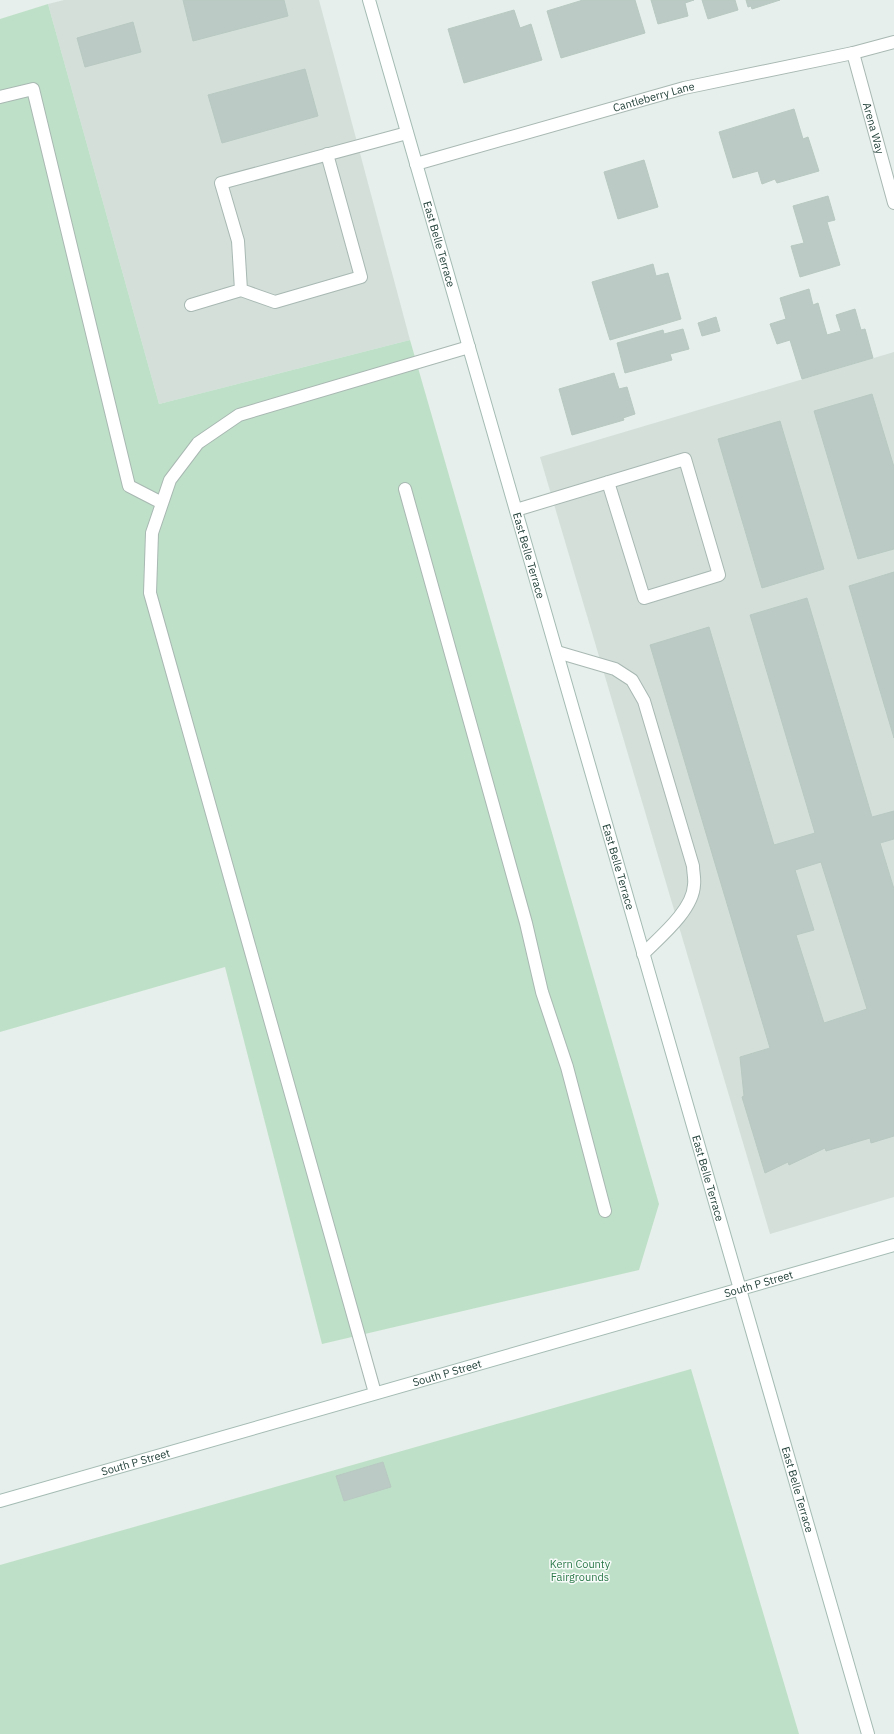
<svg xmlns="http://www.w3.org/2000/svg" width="894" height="1734" viewBox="0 0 894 1734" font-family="'IBM Plex Sans',sans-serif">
<rect width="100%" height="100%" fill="#e6efeb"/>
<path fill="#d4dfda" d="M64,0H319L410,340L159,404L48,4Z
M894,352V1197L770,1234L540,457Z"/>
<path fill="#bfe0c8" d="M48,4L159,404L410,340L659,1204L639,1270L322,1344L225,967L0,1032V19Z
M691,1369L799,1734H0V1565Z"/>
<path fill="#bbcac4" stroke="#b8c9c2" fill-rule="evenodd" d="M183,0H284L288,16L193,41Z
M583,0H635L645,33L561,58L547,11Z
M651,0H694L685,3L688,16L658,24Z
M702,0H735L738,10L708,19Z
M746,0H780L752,9L751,6L748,7Z
M514,10L520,28L531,24L542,60L464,83L448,29Z
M133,22L141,52L85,67L77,38Z
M305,69L318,116L222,143L208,95Z
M794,109L803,139L808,137L819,171L777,183L775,179L762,184L758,171L733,178L719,132Z
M644,160L658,207L618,219L604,172Z
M828,196L835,220L827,222L840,265L800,277L791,246L804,243L793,206Z
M653,264L656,276L668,273L681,319L610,340L592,282Z
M809,289L813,305L818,303L827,335L841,331L836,315L855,309L861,330L865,329L873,358L802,379L790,340L777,344L770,324L786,319L780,298Z
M716,317L720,331L702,336L698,323Z
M683,329L689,349L670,354L672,360L625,373L617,343L663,330L664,334Z
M614,373L619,389L627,387L635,414L623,418L624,420L572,435L559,389Z
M872,394L894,467V549L858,559L814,411Z
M780,421L824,569L762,588L718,439Z
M894,572V738L849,586Z
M807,598L872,817L894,811V839L880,843L894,889V1136L871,1143L870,1138L826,1151L825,1148L789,1165L788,1162L765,1173L742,1097L744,1096L740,1057L770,1048L650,645L709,627L774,845L815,833L750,615ZM821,862L867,1009L824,1023L796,935L814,930L795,870Z
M383,1462L391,1487L344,1501L336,1476Z"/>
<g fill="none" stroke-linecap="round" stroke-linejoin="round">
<g stroke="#a8b8b2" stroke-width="14">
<path id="lane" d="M0,97L33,89L129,486L162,503
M241,290L275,302L361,277L327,154
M191,305L241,290L238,241L221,183L407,133
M405,489L526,923L542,992L567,1067L605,1211
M516,510L685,459L719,575L644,598L608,482
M557,652L615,669L632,680L644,701L693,866C693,872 695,879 694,885C693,910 660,937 643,954
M375,1393L150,593L152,533L170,480L198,443L239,415L469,347"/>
</g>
<g stroke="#a8b8b2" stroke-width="14">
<g id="street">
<path id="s1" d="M853,53L894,203"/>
<path id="s2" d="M416,164L684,88L853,53L894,42"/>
</g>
</g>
<g stroke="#a4bbb3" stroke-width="14">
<g id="secondary">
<path id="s3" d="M369,0L868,1734"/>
<path id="s4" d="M0,1501L894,1245"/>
</g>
</g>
<use href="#lane" stroke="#fff" stroke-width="12"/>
<use href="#street" stroke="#fff" stroke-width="12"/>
<use href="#secondary" stroke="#fff" stroke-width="12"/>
</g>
<g text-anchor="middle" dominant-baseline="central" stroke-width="3" stroke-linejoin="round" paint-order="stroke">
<g font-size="11" fill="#24423a" stroke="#f7fbf9">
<text stroke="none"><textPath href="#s2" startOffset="247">Cantleberry Lane</textPath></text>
<text stroke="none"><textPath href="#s1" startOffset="78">Arena Way</textPath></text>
<text stroke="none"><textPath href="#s3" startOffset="254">East Belle Terrace</textPath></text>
<text stroke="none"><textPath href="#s3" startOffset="578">East Belle Terrace</textPath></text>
<text stroke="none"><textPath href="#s3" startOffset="902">East Belle Terrace</textPath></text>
<text stroke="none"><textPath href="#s3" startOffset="1226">East Belle Terrace</textPath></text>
<text stroke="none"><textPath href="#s4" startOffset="789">South P Street</textPath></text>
<text stroke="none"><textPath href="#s4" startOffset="465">South P Street</textPath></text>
<text stroke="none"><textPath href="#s4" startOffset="141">South P Street</textPath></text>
<text stroke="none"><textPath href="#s3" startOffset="1550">East Belle Terrace</textPath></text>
</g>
<g font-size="11" fill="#2d7a4b" stroke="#f7fbf9">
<text x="580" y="1564">Kern County<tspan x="580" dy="13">Fairgrounds</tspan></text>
</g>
</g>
</svg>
